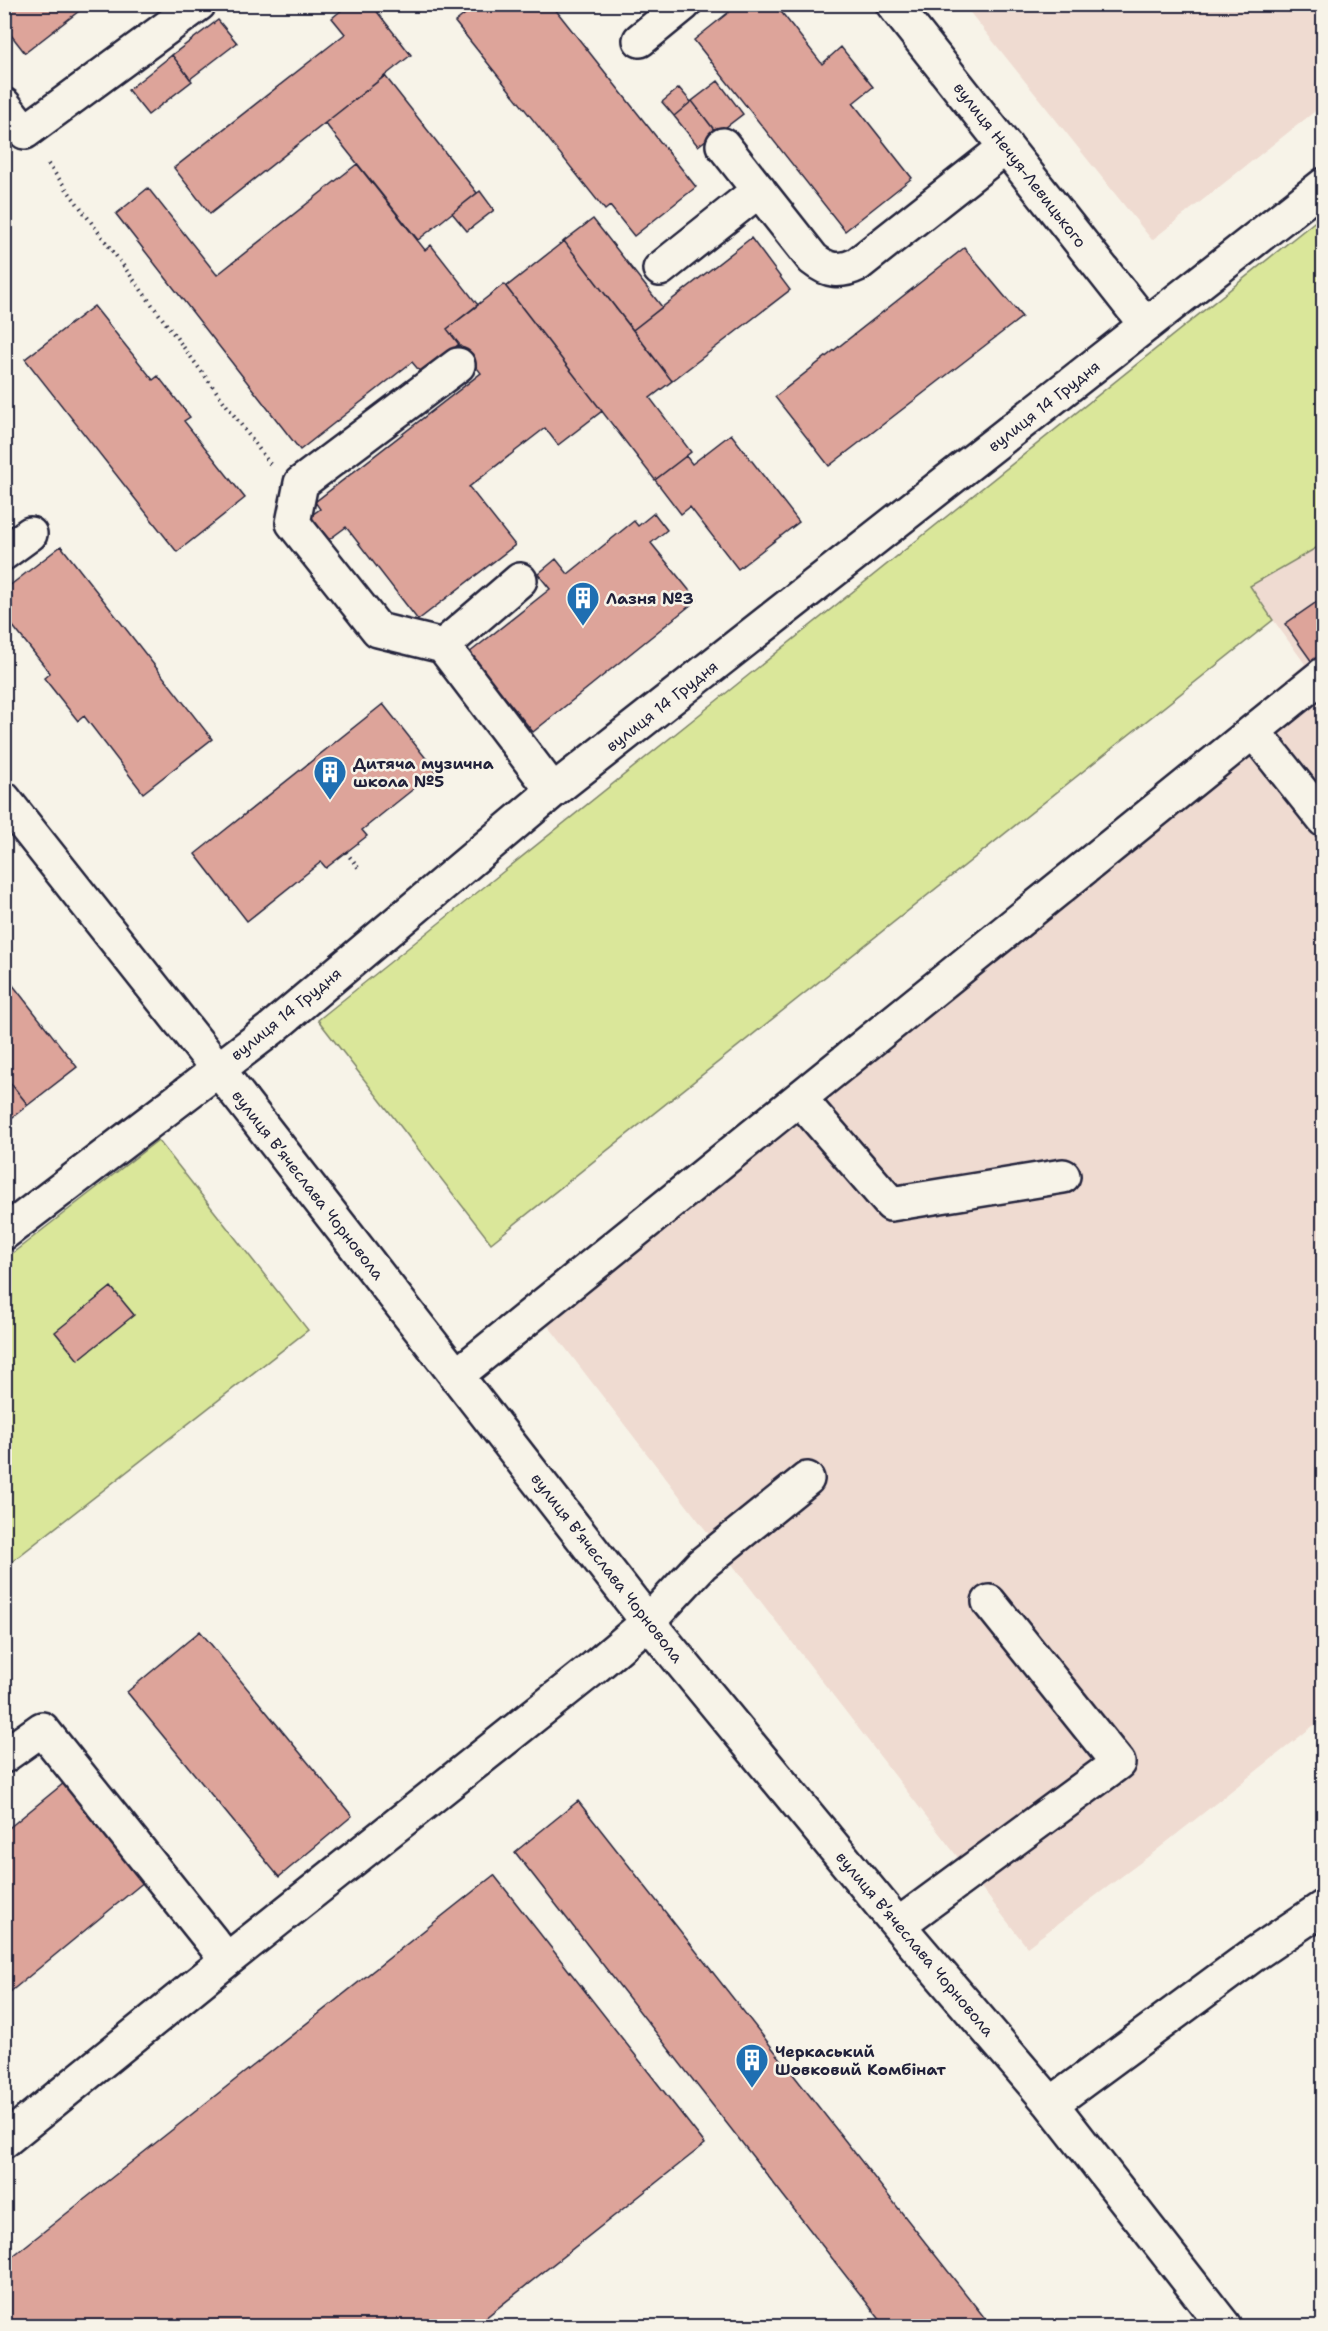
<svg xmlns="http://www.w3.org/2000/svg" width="1328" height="2331" viewBox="0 0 1328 2331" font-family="'Shantell Sans',sans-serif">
<rect width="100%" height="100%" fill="#f7f3e8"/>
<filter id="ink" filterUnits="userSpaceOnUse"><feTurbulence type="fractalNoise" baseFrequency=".0167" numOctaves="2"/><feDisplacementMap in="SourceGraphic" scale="12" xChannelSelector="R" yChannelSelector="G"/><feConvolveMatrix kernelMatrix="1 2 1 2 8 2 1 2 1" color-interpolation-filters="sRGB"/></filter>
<g filter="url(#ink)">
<path fill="#efdbd1" d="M964,5H1323V105L1152,240Z
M1323,544V1718L1153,1853L1027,1947L540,1315L1208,783L1190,760L1305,664L1249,586Z"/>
<path fill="#dae79a" stroke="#7e846a" stroke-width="1.5" d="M1323,215V544L1250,586L1273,620L491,1243L318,1020Z
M158,1140L308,1330L5,1567V1259Z"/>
<path fill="#dda49a" stroke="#22223b" stroke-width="1.5" d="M4,4H88L25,53L4,26Z
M349,4H371L411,55L210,214L174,168L345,34L332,18Z
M478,4H551L696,187L634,236L610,206L605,210L455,22Z
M739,4H775L822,64L841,47L873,87L853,103L912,178L845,231L694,40Z
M218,20L237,43L190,79L172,55Z
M172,55L192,81L148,115L128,90Z
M385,76L477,193L418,240L325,123Z
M718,81L743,114L717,134L692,101Z
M679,88L691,102L674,116L662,102Z
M692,101L716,132L698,146L674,116Z
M357,164L425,250L431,245L478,305L447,329L459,344L422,374L412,362L300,450L116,214L148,188L217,275Z
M480,191L494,210L467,231L452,213Z
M593,219L662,307L633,330L564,241Z
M751,238L790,290L672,381L633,330Z
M564,241L672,381L650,398L691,452L655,480L506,287Z
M964,248L1022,317L829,466L775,397Z
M504,284L602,411L558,445L545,428L469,487L515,545L418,620L346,527L327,541L309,517L320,509L315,502L481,373L447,329Z
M94,306L153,380L158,376L190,417L184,421L245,498L177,552L25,359Z
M731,434L799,522L738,569L690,507L681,514L655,480L686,456L692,464Z
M654,513L667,530L651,543L697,600L533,732L469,653L550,589L538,574L556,559L568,574L634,521L638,526Z
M61,546L212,739L143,793L84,716L78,721L44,678L50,673L4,615V590Z
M1324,597V654L1312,662L1285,624Z
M383,704L436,771L362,830L367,836L326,868L321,862L247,921L195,854Z
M12,984L77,1067L28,1105L4,1075V989Z
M4,1075L28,1105L4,1124Z
M111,1287L134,1315L78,1360L55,1332Z
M200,1631L352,1816L279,1877L127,1692Z
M64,1783L145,1881L4,1997V1832Z
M578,1801L991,2326H885L515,1852Z
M494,1875L705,2144L475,2326H4V2263Z"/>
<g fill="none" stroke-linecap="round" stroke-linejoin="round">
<g stroke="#22223b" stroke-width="38">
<path id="minor" d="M893,4L1146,325
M640,40L684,4
M4,105L25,132L199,4
M723,145L813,259C828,271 840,273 858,264L1006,147
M660,269L759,190
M4,553L30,534
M520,580L443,646L553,791
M443,646L378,630L293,523L301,483L458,365
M1254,732L1324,820
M4,799L217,1068L648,1622L898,1925L1051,2104L1224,2326
M800,1099L891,1204L1063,1176
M4,1233L271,1029L553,791L1324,185
M456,1376L1324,674
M4,1756L42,1729L227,1960
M898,1925L1118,1763L989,1602
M1051,2104L1253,1955L1324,1907
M4,2141L227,1960L595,1667L648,1622L702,1564L807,1479"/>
</g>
<path stroke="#22223b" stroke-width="4" stroke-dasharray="1.5 4.5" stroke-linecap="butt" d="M48,164L270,464
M346,852L360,870"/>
<use href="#minor" stroke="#f7f3e8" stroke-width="33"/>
</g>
</g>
<defs>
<g id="building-pin" transform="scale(1.725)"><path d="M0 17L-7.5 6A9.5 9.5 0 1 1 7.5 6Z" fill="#1f6fb2" stroke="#f7f3e8"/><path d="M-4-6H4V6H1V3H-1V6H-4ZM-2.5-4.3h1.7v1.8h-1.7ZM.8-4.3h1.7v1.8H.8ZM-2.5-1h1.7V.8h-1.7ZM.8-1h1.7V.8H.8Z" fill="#fff"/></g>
</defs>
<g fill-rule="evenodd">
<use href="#building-pin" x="583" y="598"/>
<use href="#building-pin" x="330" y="772"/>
<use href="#building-pin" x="752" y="2060"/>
</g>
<g text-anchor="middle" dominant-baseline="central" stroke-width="5" stroke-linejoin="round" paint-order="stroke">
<g font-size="16" fill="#22223b" stroke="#f7f3e8">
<text transform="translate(1020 165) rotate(52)">вулиця Нечуя-Левицького</text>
<text transform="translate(1044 406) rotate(-38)">вулиця 14 Грудня</text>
<text transform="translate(662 706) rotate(-38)">вулиця 14 Грудня</text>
<text transform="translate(286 1014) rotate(-39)">вулиця 14 Грудня</text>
<text transform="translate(308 1185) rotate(52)">вулиця Вʼячеслава Чорновола</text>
<text transform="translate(607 1568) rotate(52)">вулиця Вʼячеслава Чорновола</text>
<text transform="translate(915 1944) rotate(50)">вулиця Вʼячеслава Чорновола</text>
</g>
<g font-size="16" font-weight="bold" fill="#22223b" stroke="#f7f3e8" text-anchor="start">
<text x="606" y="598">Лазня №3</text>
<text x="353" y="763">Дитяча музична<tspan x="353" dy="18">школа №5</tspan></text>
<text x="775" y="2051">Черкаський<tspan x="775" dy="18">Шовковий Комбінат</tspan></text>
</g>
</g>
<rect width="1328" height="2331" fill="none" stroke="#f7f3e8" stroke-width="24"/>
<rect x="12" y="12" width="1304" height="2307" fill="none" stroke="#22223b" stroke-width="2" filter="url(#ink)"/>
</svg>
